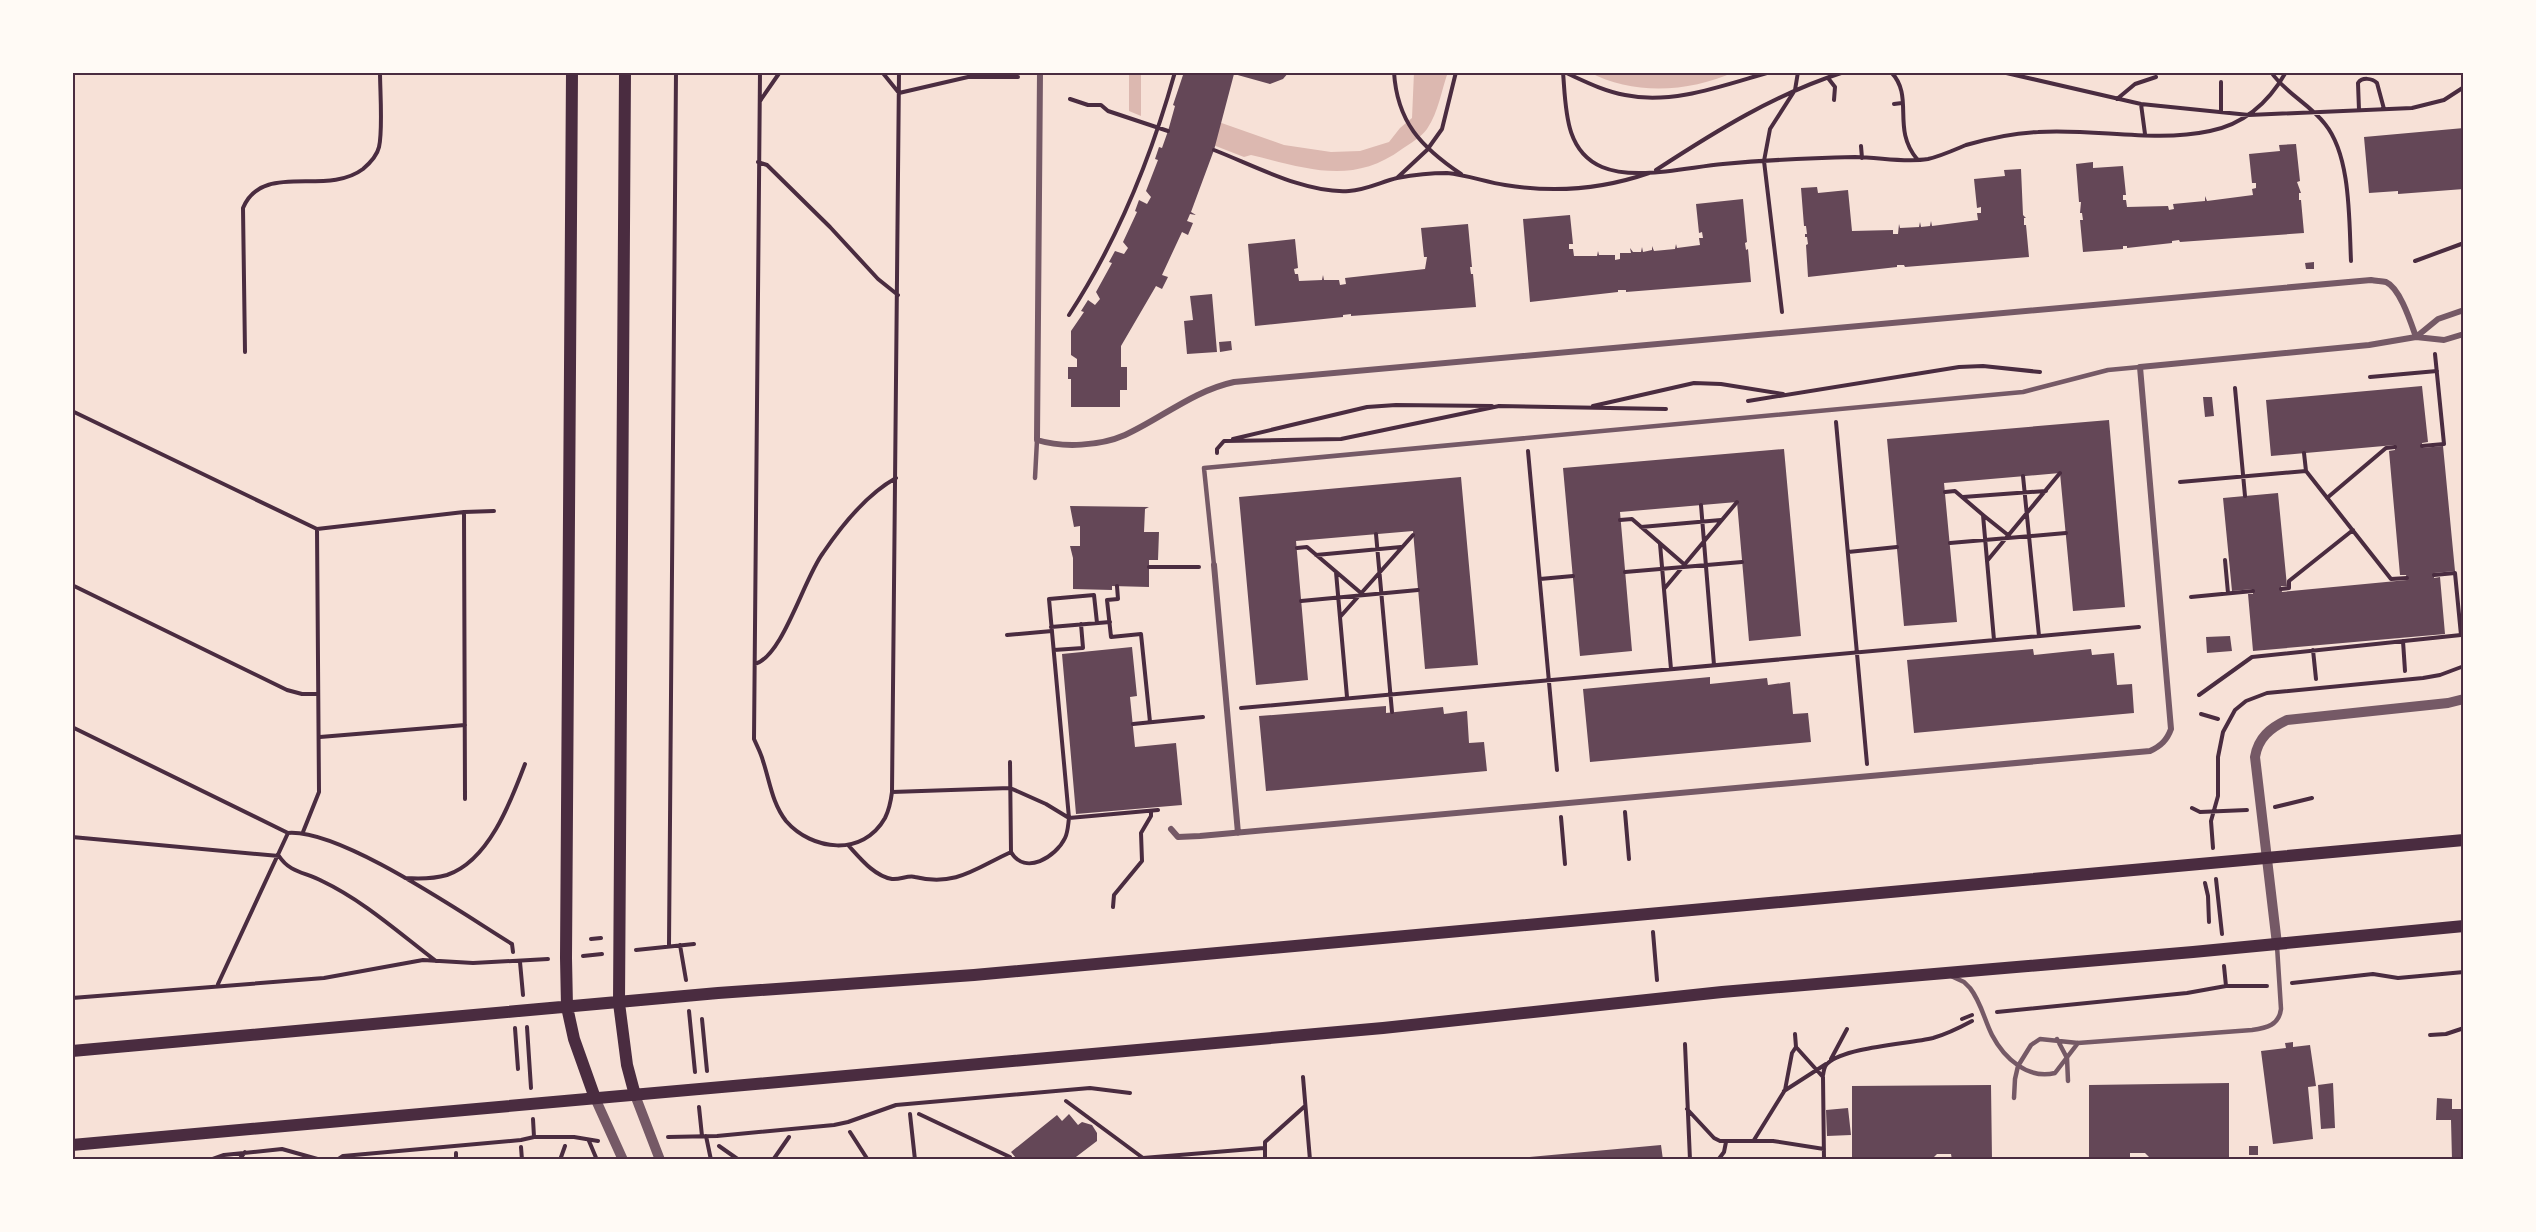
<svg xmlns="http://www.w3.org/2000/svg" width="2536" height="1232" viewBox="0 0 2536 1232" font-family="'Roboto Condensed',sans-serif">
<rect width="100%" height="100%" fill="#f7e1d7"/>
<path fill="#dcb8b0" d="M1129,72H1141V116L1129,111Z
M1414,72H1448C1441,91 1439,111 1427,129C1421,137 1411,143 1402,149C1352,186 1306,168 1251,155L1244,157L1172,129L1179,108L1284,145L1331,152L1360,151L1389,142L1400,128L1412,118Z
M1589,72H1734C1690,92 1634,96 1589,72Z"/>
<path fill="#644757" d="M1184,72H1289L1283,79L1270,84L1234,74L1214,150L1191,212L1196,215L1190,214L1187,221L1193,223L1188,235L1182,232L1162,275L1168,277L1162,289L1156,286L1121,346V367H1127V390H1120V407H1071V379H1068V367H1077V359L1071,355V331L1084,312L1081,311L1088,300L1095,305L1100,299L1096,292L1112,263L1109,262L1115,251L1124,254L1128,248L1123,242L1137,212L1135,211L1139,200L1147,204L1151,197L1146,191L1158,160L1155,159L1159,147L1162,148L1168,131L1175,106L1173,105Z
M2464,128V189L2398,194V191L2369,193L2364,137Z
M2296,144L2300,181L2297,182L2301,193H2299V200H2301L2304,233L2180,242L2179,240L2172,241V243L2127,248V246H2123V249L2083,252L2080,220H2083L2082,213H2080L2081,202H2079L2076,164L2093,162V168L2123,166L2126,195H2123V200H2126L2127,207L2168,206L2169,210L2174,209L2173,204L2205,201V196L2207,201L2253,195L2252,189L2256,188V183H2252L2249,154L2280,151L2279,145Z
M2021,169L2023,215L2026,218H2024V225H2026L2029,257L1905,267L1904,265H1897V267L1808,277L1806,245L1808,244L1807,237H1805V234H1807L1806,226H1804L1801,188L1817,187L1818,193L1848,190L1852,231L1893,230V234H1898L1899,224L1900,228L1919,227L1920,222L1921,227L1930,226L1931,221L1932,226L1978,220L1977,213H1981V207L1977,208L1974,179L2005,176L2004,170Z
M1743,199L1747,242L1745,243L1746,250L1748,249L1751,282L1626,292V290H1618V292L1530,302L1523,219L1570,215L1573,244H1569V249H1573L1574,256H1597L1598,251L1599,255H1615V260L1620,259V253H1631L1630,248L1633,252H1641L1642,247L1643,252L1652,250V246L1654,251L1675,249L1676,244L1677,248L1700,245L1699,238H1703L1702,232L1699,233L1696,204Z
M1468,224L1472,267H1470L1471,274H1473L1476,307L1351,316V314L1343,315V317L1255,326L1248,244L1295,239L1298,268L1294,269L1295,274H1298L1299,281L1322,280L1323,275L1324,280H1339L1340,285L1346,284L1345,278L1425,269L1427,257H1424L1421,228Z
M2314,262V269H2306L2305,263Z
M1212,294L1217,352L1187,354L1184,321L1193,320L1190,296Z
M1231,341L1232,350L1220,352L1219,342Z
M2422,386L2428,442L2422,443V448L2443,446L2455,571L2434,573V578L2440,577L2445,634L2253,651L2248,594H2253V589L2232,591L2223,498L2278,493L2287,586H2281L2282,592L2407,580L2406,575H2400L2389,451L2395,450V445L2271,456L2266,400Z
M2203,397H2212L2214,416L2205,417Z
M2109,420L2125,607L2073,611L2060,473L1944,483L1957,622L1904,626L1887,439Z
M1784,449L1801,636L1749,641L1737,502L1620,512L1632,651L1580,656L1563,468Z
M1461,477L1478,665L1425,669L1413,531L1296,541L1308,680L1256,685L1239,497Z
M1070,506L1149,507L1145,509L1144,532H1159L1158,560H1149V587L1112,586V590L1073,589V558L1070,546H1080V526L1074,527Z
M2230,636L2232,651L2207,653L2206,637Z
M1132,647L1137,696L1130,697L1135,747L1176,743L1182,805L1076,814L1062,654Z
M2033,649L2034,655L2091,649L2092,655L2114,653L2117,685L2132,684L2134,713L1914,733L1907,660Z
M1710,677V684L1767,678L1768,685L1790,682L1793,714L1808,713L1811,742L1590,762L1583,689Z
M1386,706V713L1443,707L1444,714L1467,711L1469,743L1484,742L1487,771L1266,791L1259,716Z
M2293,1042V1047L2310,1045L2316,1086L2308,1087L2313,1139L2273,1144L2261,1051L2286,1048L2285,1043Z
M2229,1083V1160H2147L2149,1157L2145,1153H2130V1160H2089V1085Z
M2333,1083L2335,1128L2321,1129L2318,1085Z
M1991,1085L1992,1160H1952L1951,1154H1937L1933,1158L1934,1160H1852V1086Z
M2437,1098L2452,1099V1109H2464V1160H2452L2451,1120H2436Z
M1848,1108L1851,1135L1827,1136L1826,1110Z
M1069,1114L1078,1125L1082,1122L1092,1125L1097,1133V1141L1072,1160H1013L1016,1158L1011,1152L1057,1115L1062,1121Z
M1661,1145L1663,1160H1518V1158Z
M2249,1146H2258V1155H2249Z"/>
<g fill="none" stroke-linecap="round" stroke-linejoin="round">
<path stroke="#4a2c40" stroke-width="4" d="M760,72L754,739C757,746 761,753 763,761C770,782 772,803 786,821C812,851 863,857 885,818C889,810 891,800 892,792L899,72
M882,72L899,93L968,77H1018
M1394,72C1397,122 1421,147 1461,174
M1563,72C1566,107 1564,151 1602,167C1635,181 1688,167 1723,164C1767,160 1811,158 1855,157C1879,157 1904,163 1928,159C1941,156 1954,150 1966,145C1990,138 2013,133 2038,132C2094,128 2154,143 2210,131C2245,124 2269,102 2286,72
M1564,72C1584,81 1603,91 1625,95C1673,105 1724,85 1770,72
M1891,72C1915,97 1891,128 1917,159
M2002,72L2141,104L2249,115L2412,108L2444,100L2464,87
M2271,72C2285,93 2310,104 2325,124C2351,156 2349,220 2351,261
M1828,78L1835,87L1834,100
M1070,99L1088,105H1101L1108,111L1168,131
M2117,99L2135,84L2156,77
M760,101L780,72
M1894,104L1902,103
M2141,104L2145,134
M2359,110L2358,83C2362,77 2372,78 2377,83L2384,109
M2221,112V82
M1861,146L1862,158
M1214,150C1253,165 1306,194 1349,191C1366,190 1381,182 1397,178C1413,175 1431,173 1447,173C1467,175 1486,182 1505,185C1554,193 1603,189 1649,173
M758,162L767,165L830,227L878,279L898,295
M1656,170C1716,131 1775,94 1844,72
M1397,178L1427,150L1442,129L1456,72
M2415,261L2464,243
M1782,312L1764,161L1770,129L1795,90L1798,72
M1069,315C1118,240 1151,158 1175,72
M245,352L243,208C263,161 326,197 363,169C370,163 377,156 379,147C383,130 380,91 380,72
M2370,377L2437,371
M2235,388L2245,496
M1748,401L1959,367L1983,366L2040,372
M1593,406L1694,383L1721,384L1783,394
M72,411L317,529L464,512L494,511
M1836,422L1867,764
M1233,439L1367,407L1396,405L1492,406
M2422,446L2444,444L2435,354
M1528,451L1557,770
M1217,453V449L1224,441L1341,439L1499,406L1666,409
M2304,453L2306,471
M2023,476L2039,636
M2180,482L2306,471L2391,579L2407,578
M1945,492L1955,491L1983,515L1994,640
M1963,497L2046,491
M2327,498L2386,448L2395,447
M1701,505L1714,665
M464,512L465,799
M1983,515L2008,535
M1620,520L1632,519L1685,565
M1641,527L1721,520
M1376,534L1392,712
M1950,543L2066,533
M1660,544L1671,669
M1297,548L1307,547L1361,593
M1848,552L1897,547
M1316,555L1401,547
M2225,560L2228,593
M1987,561L2060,473
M1149,567H1199
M1336,572L1347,697
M1625,572L1742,562
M1540,579L1573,576
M72,585L287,690L302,694H317
M1117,586L1118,599L1107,600L1111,637L1141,634L1150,722
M1664,589L1737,502
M2281,589L2289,588V581L2353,530
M2191,597L2253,591
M1301,601L1418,590
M1340,617L1413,535
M1051,627L1110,622
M1007,635L1052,631
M2403,641L2405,671
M1054,650L1083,648L1081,624
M2313,650L2316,679
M755,664C783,656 804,578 823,553C842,525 867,494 896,478
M2199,695L2252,657L2461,635L2455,573L2434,575
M1241,708L2139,627
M2201,714L2218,719
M1133,724L1203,717
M72,727L288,833C341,829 463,914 512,944L513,952
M320,737L465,725
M1010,762L1011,852C1025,876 1056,857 1065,838C1068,832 1068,825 1069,818L1049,599L1094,595L1097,623
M892,792L1010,788L1046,804L1069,818L1158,810
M2275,807L2312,798
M2192,808L2200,812L2247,810
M1625,812L1629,859
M1561,817L1565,864
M303,832L319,792L317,529
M72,837L279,856C290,873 305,872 322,881C364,901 399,933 436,961
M848,845C860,858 874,876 892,879C900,880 908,875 915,877C956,887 976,868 1011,852
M2213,848L2211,821L2218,796V757L2223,732L2235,710L2246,701L2267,693L2423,678L2440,675L2464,666
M405,878C419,879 433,879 447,875C489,861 511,801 525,764
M2216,879L2222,934
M2205,883L2208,896L2209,922
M1113,907L1114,895L1142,861L1141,833L1151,816V811
M1653,932L1657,980
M591,939L601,938
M680,945L686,980
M669,946L676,72
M636,950L694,944
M583,956L602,954
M520,962L523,995
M2224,966L2226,986
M2292,983L2373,974L2398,978L2464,972
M218,984L288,833
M72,998L324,978L423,960L473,963L548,959
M689,1011L695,1072
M1997,1012L2187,993L2226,986H2267
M702,1019L707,1071
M1962,1019L1972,1015
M527,1027L531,1088
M515,1028L518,1069
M1795,1034L1796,1047L1823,1077L1824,1160
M2430,1035L2446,1034L2464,1028
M1685,1044L1690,1160
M1831,1059L1847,1029
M1823,1075C1824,1070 1824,1066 1828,1063C1846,1047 1908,1044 1933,1038C1947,1034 1959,1028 1972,1021
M1303,1077L1310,1160
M1784,1091L1826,1064
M1066,1101L1143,1158L1264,1148
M699,1107L702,1136
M1687,1109L1714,1138L1720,1141H1773L1824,1149
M910,1114L915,1160
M919,1114L1010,1157L1007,1160
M533,1119L534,1137
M850,1132L868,1160
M706,1136L711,1160
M668,1137L717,1136L834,1125L848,1122L896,1105L1090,1088L1130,1093
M1754,1140L1785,1090L1792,1053L1796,1047
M589,1141L597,1160
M719,1146L739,1160
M521,1147L522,1160
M456,1153V1160
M210,1160L224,1155L282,1149L321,1160
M239,1160L245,1152
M337,1160L343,1156L521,1140L534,1137H574L598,1141
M560,1160L565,1146
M773,1160L789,1137
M1265,1160V1142L1305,1106
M1718,1160L1724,1152L1726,1142"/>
<path stroke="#755966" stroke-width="4.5" d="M1035,478L1037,440
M1214,565L1204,468L2023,392L2108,370L2140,367
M1951,976L1964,982L1970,988C1981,1002 1984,1019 1992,1035C2004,1058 2028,1080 2055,1073L2078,1043
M2057,1039L2067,1058L2068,1081
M2014,1098L2015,1079L2018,1066L2031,1045L2040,1039L2078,1043L2252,1030C2267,1028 2279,1025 2281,1009L2277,946"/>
<path stroke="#755966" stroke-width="6" d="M1040,72L1037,440C1063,448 1100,446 1125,435C1162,418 1193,391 1234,382L2371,280C2376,281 2381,281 2386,282C2400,288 2411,323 2416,337
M2416,337L2438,319L2464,310
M1214,565L1238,833
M1171,829L1178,837L1200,836L2150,751C2161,746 2167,740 2171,729L2140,367L2369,345L2416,337L2444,340L2464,334"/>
<path stroke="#755966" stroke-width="10" d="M2277,944L2255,757C2258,738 2270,728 2287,720L2448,703L2464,699
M635,1095L660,1160
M595,1098L623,1160"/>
<path stroke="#4a2c40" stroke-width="12" d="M572,72L566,958L567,1007L574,1039L595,1098
M625,72L619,1003L627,1065L635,1095
M72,1051L718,993L974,975L2464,840
M72,1145L1383,1028L1722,992L2193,952L2464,926"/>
</g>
<rect width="2536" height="1232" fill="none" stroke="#fffaf5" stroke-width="147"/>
<rect x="74" y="74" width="2388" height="1084" fill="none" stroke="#4a2c40" stroke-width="2"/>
</svg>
